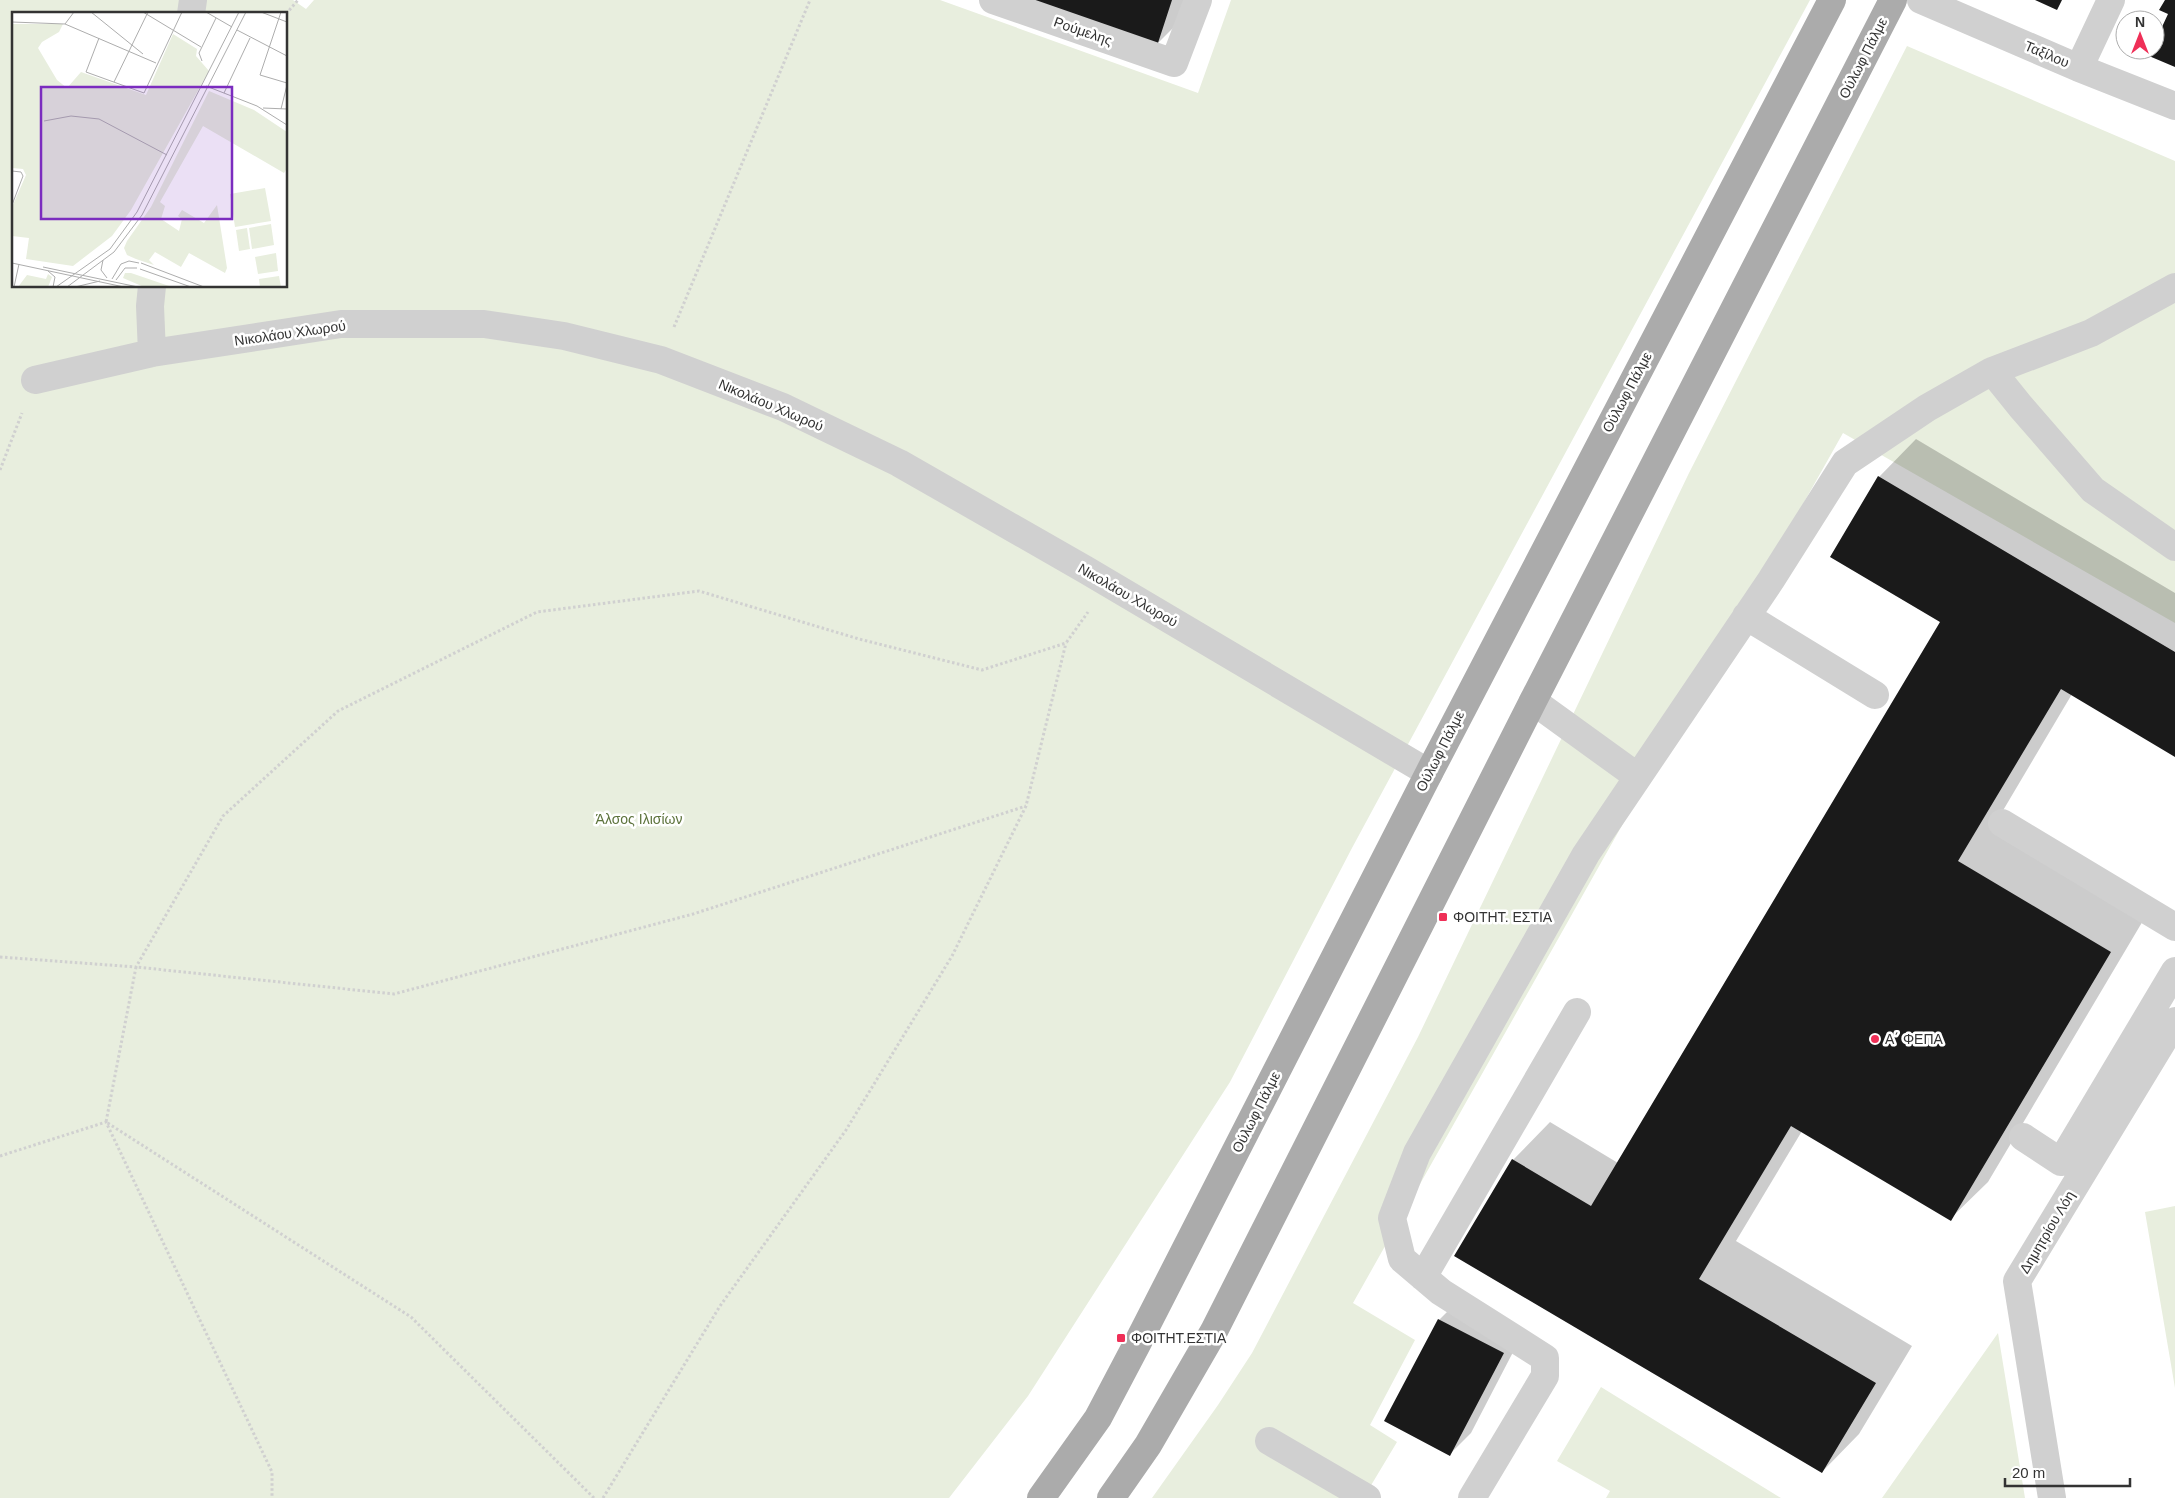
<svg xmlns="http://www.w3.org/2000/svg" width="2175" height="1498" viewBox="0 0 2175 1498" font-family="Helvetica,sans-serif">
<rect width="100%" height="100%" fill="#fff"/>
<path fill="#e8eede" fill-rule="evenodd" d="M0,0H293L306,9L314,0H940L1198,93L1231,0H1810L1352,848L1230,1082L1028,1396L949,1498H0ZM14,14H286V286H14Z
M1907,46L2175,161V623L1843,433L1353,1303L1415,1340L1370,1425L1397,1442L1367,1492L1376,1498H1152L1218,1405L1252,1353L1418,1037L1689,473Z
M2175,1206V1388L2145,1212Z
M1998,1333L2025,1498H1882Z
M1601,1387L1781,1498H1606L1610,1491L1557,1461Z"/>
<path fill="#0003" d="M1035,0H1196L1194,7L1157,44Z
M1916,439L2175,593V755L2072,694L1995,824L2147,914L1988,1182L1950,1219L1802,1131L1736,1241L1912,1346L1859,1434L1822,1472L1513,1160L1550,1122L1618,1163L1941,622L1879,477Z
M1460,1299L1524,1331L1471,1433L1450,1454L1386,1421L1439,1320Z"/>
<path fill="#1a1a1a" d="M1032,0H1172L1157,46Z
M2035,0H2062L2057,10Z
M2165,0H2175V67L2149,56L2152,50H2155V42L2168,14L2159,10Z
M1878,476L2175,652V757L2061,689L1958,861L2111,952L1951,1221L1791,1126L1699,1279L1876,1383L1822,1473L1454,1256L1512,1159L1591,1206L1940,622L1830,557Z
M1438,1319L1504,1353L1450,1456L1384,1421Z"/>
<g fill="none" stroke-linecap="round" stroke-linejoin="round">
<path stroke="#d0d0d0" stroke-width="3" stroke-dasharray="2.5 2.5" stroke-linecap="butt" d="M286,14L298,0
M674,327L810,0
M0,470L22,413
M0,957L136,967L223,816L338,711L537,612L699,591L859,639L982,670L1066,643L1088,612
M0,1156L106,1122L272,1472V1498
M594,1498L411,1317L106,1122L136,967L394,994L693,914L1026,806
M603,1498L720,1306L846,1130L952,956L1026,806L1066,643"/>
<path stroke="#d0d0d0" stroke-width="28" d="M993,0L1174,63L1198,0
M1921,0L2079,68L2175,106
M191,14L193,0
M2079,68L2111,0
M152,353L150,306L152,286
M1992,371L2021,407L2093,490L2175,547
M35,380L152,353L341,324H484L564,336L661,360L783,407L899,463L1086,570L1429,773
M1746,616L1875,695
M1533,701L1638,777
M2002,823L2175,927
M2023,1137L2061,1162L2175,971
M1423,1277L1577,1012
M1269,1441L1367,1498
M1472,1498L1545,1376V1358L1441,1292L1402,1259L1392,1218L1417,1153L1586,854L1771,580L1845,463L1927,408L1992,371L2091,333L2175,287
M2052,1498L2017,1281L2175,1021"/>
<path stroke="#ababab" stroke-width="28" d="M1041,1498L1098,1418L1137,1344L1429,773L1832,0
M1111,1498L1148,1445L1214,1331L1533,701L1893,0"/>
</g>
<g fill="#ef2f57" stroke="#fff" stroke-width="2">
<rect x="1438" y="912" width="10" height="10" rx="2.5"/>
<circle cx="1875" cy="1039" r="5"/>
<rect x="1116" y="1333" width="10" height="10" rx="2.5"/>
</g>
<g text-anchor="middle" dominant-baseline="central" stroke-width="5" stroke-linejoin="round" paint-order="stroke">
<g font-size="14" fill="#333" stroke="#fff">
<text transform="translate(1083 31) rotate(19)">Ρούμελης</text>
<text transform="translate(2047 54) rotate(23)">Ταξίλου</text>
<text transform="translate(1863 58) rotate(-63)">Ούλωφ Πάλμε</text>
<text transform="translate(290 333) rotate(-8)">Νικολάου Χλωρού</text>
<text transform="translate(1627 392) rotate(-62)">Ούλωφ Πάλμε</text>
<text transform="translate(771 405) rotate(23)">Νικολάου Χλωρού</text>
<text transform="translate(1128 595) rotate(30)">Νικολάου Χλωρού</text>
<text transform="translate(1440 751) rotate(-63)">Ούλωφ Πάλμε</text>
<text transform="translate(1256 1112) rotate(-63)">Ούλωφ Πάλμε</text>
<text transform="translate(2047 1232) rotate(-59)">Δημητρίου Λόη</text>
</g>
<g font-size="14" fill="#5d733c" stroke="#fff">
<text x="639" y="819">Άλσος Ιλισίων</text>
</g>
<g font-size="14" fill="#333" stroke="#fff" text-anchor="start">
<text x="1453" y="917">ΦΟΙΤΗΤ. ΕΣΤΙΑ</text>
<text x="1885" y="1039">Α΄ ΦΕΠΑ</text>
<text x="1131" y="1338">ΦΟΙΤΗΤ.ΕΣΤΙΑ</text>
</g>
</g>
<g transform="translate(12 12)">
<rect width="275" height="275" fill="#fff"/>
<path d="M0,12H51L47,20L30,30L26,36L45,68L55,76L69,60L134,83L161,22L185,37L184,44L197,59L119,198L100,224L61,254L14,247L17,226L0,224V195L14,163L11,157L0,156ZM197,79L242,98L275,120V156L272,161L191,114L148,190L153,194L149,207L167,219L170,207L166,204L170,198L192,211L205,193L215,256L213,261L177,241L169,255L143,240L137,248L142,253L124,247L115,243L112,236L115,229L139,195ZM253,176L259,209L223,215L218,182ZM259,212L262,233L240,237L237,216ZM235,216L238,237L227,239L224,218ZM264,241L266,259L246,262L243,245ZM113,261H119L160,275H132L111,266ZM36,262L40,265L36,275H6L15,263L34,267ZM267,264L269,275H248L247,267Z" fill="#e8eede"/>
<path fill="none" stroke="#adadad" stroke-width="1" d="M79,0L131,42M131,0L189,35M194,0L220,15M249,0L275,10M269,0L248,63L275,71M0,10L53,12L144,51M53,12L62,0M225,18L275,44M87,26L74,60L132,81L170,0M190,49L187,41L204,6M102,70L136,0M194,74L245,94L275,113M212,81L238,26M251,96L275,97M269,97L275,73M32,109L59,104L87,107L155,143M0,159L9,160L11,164L0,193M91,248L89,258L95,266M0,251L112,275M129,251L192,275M31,255L126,275M128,257L179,275M36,259L43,265L41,275M100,267L109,252L117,249L127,251M104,268L113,256H125M2,275L7,252M44,275L98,237L125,200L227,0M55,275L102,240L130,203L234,0M63,275L88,269"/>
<path fill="#7b2cbf" fill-opacity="0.15" stroke="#7b2cbf" stroke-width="2.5" d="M29,75H220V207H29Z"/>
<rect width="275" height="275" fill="none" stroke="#333" stroke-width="2.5"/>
</g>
<g transform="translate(2140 35)"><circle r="24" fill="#ffffff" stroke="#adadad"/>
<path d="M0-4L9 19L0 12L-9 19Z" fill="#ef2f57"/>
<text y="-8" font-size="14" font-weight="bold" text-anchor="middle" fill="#333333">N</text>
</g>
<path d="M2005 1478v8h125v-8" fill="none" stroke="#333333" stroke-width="2.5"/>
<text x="2012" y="1478" font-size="15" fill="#333333" stroke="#ffffff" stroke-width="4" paint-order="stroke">20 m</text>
</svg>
